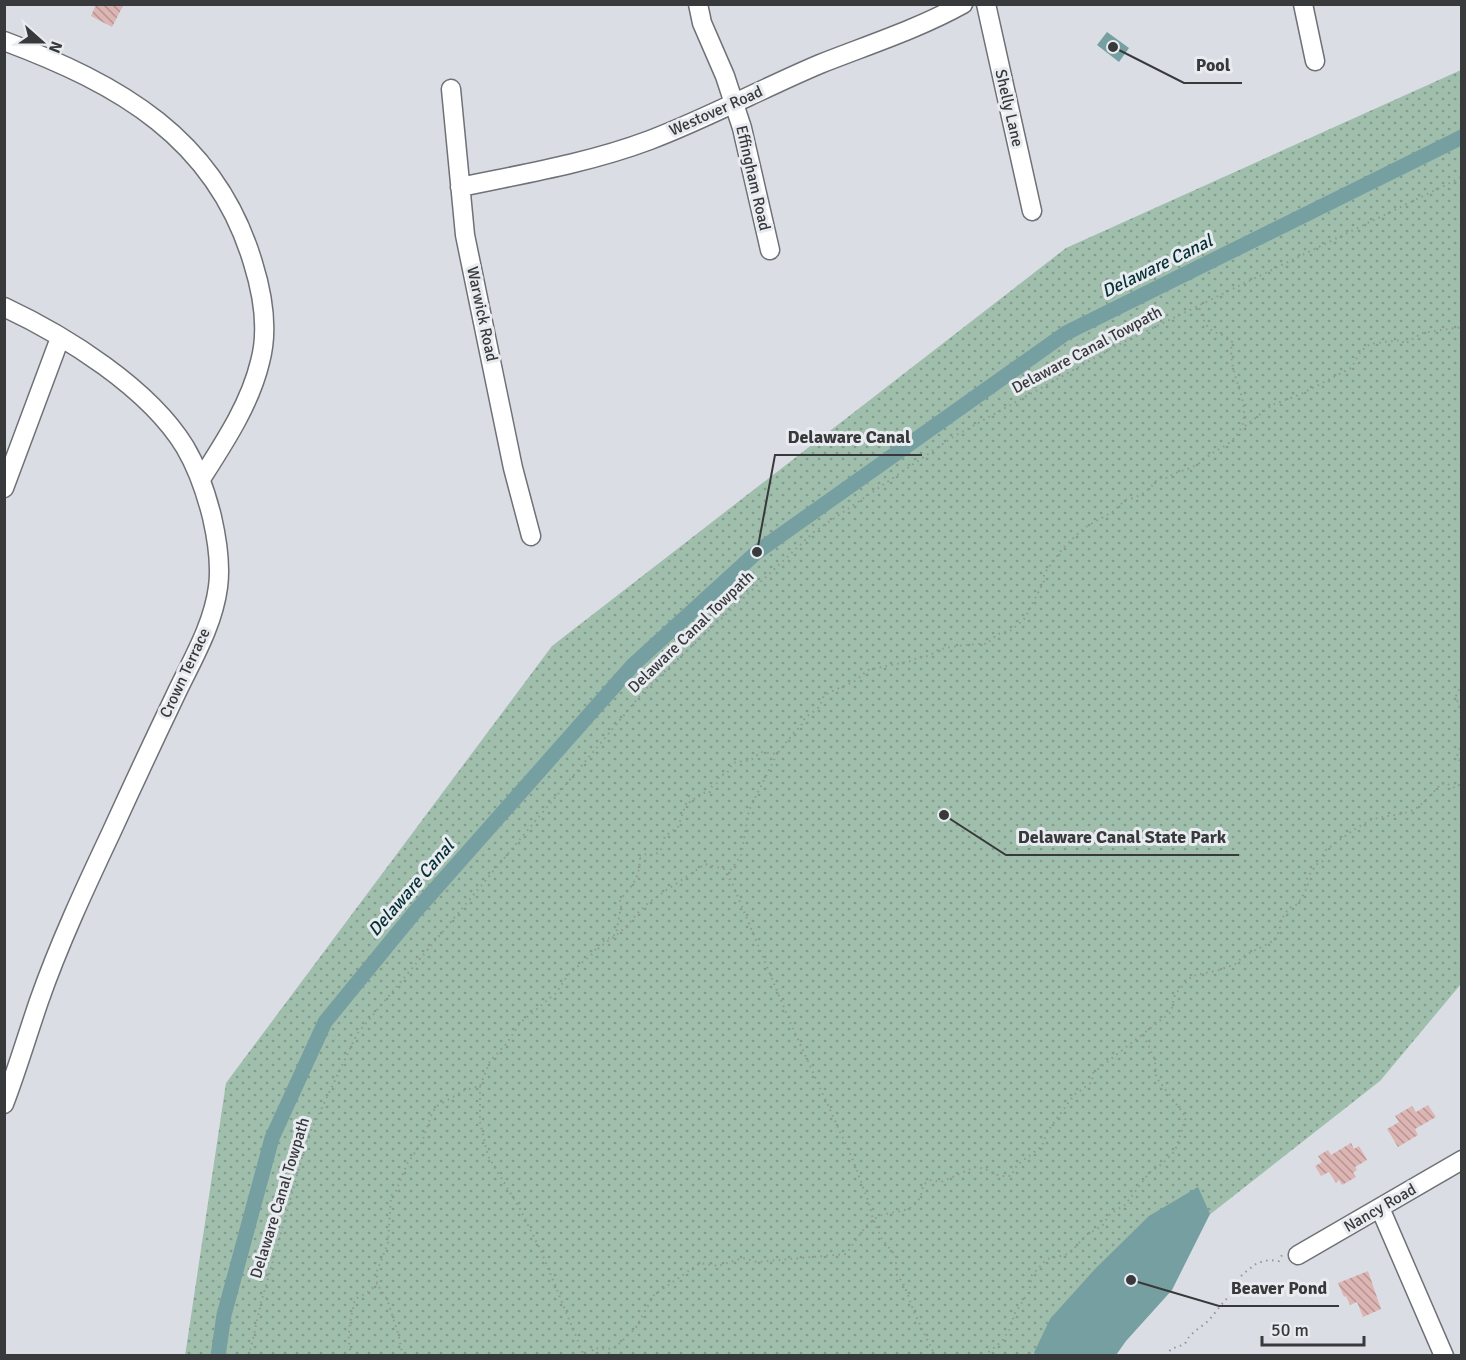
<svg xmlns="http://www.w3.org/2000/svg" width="1466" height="1360" viewBox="0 0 1466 1360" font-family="Signika,sans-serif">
<defs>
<pattern id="grass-dots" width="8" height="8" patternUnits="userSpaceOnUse" patternTransform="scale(1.5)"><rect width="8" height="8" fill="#a0beac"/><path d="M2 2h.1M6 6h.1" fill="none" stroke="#839b8d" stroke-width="1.8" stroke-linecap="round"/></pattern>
<pattern id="building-back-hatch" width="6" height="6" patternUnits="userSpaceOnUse" patternTransform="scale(1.5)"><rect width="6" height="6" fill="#ddb6b4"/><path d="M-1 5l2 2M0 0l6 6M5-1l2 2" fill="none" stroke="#b49594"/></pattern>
</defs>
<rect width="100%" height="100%" fill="#dadee4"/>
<path fill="url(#grass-dots)" d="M1461,70V984L1380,1081L1031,1355L185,1356L226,1083L552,646L1066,248Z"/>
<path fill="#759fa0" d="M1107,32L1129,48L1119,62L1097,45Z
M1198,1187L1210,1214L1172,1290L1126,1341L1116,1355H1033L1050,1319L1095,1269L1149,1216Z"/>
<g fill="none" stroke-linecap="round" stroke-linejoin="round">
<path stroke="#759fa0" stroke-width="15" d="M218,1356L224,1315L272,1138L325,1022L414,913L633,665L757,552L1066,333L1462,137"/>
</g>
<path fill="url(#building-back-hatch)" d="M96,4H124L112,27L91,16Z
M1428,1105L1436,1117L1415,1129L1418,1135L1398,1147L1387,1129L1399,1122L1395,1116L1412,1106L1416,1112Z
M1351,1143L1354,1149L1359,1146L1367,1160L1355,1167L1357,1170L1353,1173L1356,1177L1342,1185L1339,1180L1336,1183L1329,1172L1321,1176L1315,1166L1322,1162L1318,1156L1328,1150L1331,1155Z
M1368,1271L1381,1309L1363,1317L1357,1302L1350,1305L1346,1296L1344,1297L1338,1283Z"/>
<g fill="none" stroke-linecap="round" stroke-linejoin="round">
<g stroke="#6e7277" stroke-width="21">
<path id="minor" d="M698,4L702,23L725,76L742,128L770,250
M986,4L1032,211
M1303,4L1315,61
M4,41C119,84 216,138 253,263C263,295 269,329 260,362C250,404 224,443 201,479
M451,89L465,235L513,468L531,536
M460,187C523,174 589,163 650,140C708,118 763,88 820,64C868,45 918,29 963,4
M4,307C66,336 149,388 185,447C198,469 206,493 212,517C217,539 221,565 218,587C213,626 191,662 175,696C153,742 132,787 111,833C85,888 59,944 39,1001C27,1036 17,1070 4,1104
M4,488L60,338
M1380,1208L1444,1356
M1298,1255L1462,1160"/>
</g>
<path stroke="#94969a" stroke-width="2" stroke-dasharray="1.5 4.5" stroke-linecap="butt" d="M1245,426L1272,405L1301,394L1351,368L1361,351L1370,344L1401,340L1405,344L1422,333L1462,327
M1462,684L1456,696L1462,717
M1462,721V728
M1462,743L1457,756L1462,764
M727,875L741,856L749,810L777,754
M598,949C604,943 613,938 620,932C630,924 637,912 647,904C665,890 686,878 705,864L724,869L733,885L790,1022L852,1158L869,1203L873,1219L882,1239L896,1256V1274C907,1285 909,1302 916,1316C922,1330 929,1342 935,1356
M480,1086V1122L488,1156L520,1209L541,1251L584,1356
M249,1356L261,1303L308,1137L357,1034L645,690L814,532L953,437L1118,345L1462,177
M352,1356C345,1336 351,1320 355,1299L367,1293L377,1284
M403,1356L398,1333L387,1299L377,1284V1271L388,1243L391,1196L396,1191L407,1164L422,1142L432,1113L437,1106L465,1090L480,1086L490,1061L507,1043L520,1023L556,993L568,975L591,955L601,943L616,934L621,907L620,900C633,884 639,880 640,858H638L641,854L654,855L659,852L662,848L665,836L678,827L686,804H690L689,796L695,799L707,791L710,792L712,786L717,783L719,776L727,773L733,763L751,760L761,752L777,754L796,730L801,727C803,717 809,715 817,709C821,705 822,700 824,695L855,681L868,670L911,661C917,657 923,658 930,655C933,654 935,651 938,650C945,647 980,643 986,644L998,634L1012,630L1025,618L1044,581V574L1063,548L1084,528L1114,511L1125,500C1139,498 1150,490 1158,478C1173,479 1167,475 1179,472C1193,467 1195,467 1207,457C1214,451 1223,448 1230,442C1264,413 1225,379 1232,342C1224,332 1218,336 1210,329C1204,324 1201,312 1198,305
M589,1356L594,1348L613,1349L635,1329L654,1295L700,1263L718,1266L743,1258L757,1262L846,1254C853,1245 864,1226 873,1220C891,1206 919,1220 923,1185L931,1180L941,1182L975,1167L985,1169L1000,1176H1011L1017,1165L1042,1146L1047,1132L1074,1095L1092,1082L1093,1073L1143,1034
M984,1356L1002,1341L1010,1329L1015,1313L1029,1292L1032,1275L1047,1259L1065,1255L1071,1252L1086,1235L1102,1226L1110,1214L1125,1205L1149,1173L1162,1164L1175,1151L1186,1117L1156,1077L1155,1060L1143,1034L1171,1012L1175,994L1192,976L1219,970L1235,964L1244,956L1275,940L1280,929V922L1289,908L1298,904L1308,886L1307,878L1318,863L1323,861L1326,850C1340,840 1353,829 1369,821C1384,814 1404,817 1418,807C1426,801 1434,791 1441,784L1446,783L1455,788L1459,785L1462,776
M1166,1356L1171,1349L1185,1344C1190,1332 1201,1328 1209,1320C1217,1311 1223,1301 1232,1294V1286L1243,1274L1257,1263L1269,1260L1279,1261L1282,1255"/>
<use href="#minor" stroke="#fff" stroke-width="18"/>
</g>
<g text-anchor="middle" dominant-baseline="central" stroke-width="6" stroke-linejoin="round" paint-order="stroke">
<g font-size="16" fill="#38393b" stroke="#e8ecf1">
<text transform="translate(1009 108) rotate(77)">Shelly Lane</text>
<text transform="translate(716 111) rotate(-24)">Westover Road</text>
<text transform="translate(753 178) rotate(77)">Effingham Road</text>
<text transform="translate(482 314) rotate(78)">Warwick Road</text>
<text transform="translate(1087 350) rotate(-28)">Delaware Canal Towpath</text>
<text transform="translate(691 632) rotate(-44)">Delaware Canal Towpath</text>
<text transform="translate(185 673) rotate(-65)">Crown Terrace</text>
<text transform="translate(280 1198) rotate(-73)">Delaware Canal Towpath</text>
<text transform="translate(1380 1208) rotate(-30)">Nancy Road</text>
</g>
<g font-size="18" font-style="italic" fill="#053133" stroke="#e8ecf1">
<text transform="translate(1157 266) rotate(-26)">Delaware Canal</text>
<text transform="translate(411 888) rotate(-49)">Delaware Canal</text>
</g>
</g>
<path fill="none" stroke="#38393b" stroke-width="2" d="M1113 47L1184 83H1242M757 552L775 455H922M944 815L1006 855H1239M1131 1280L1219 1306H1339"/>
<g fill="#38393b" stroke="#e8ecf1" stroke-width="2">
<circle cx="1113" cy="47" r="6"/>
<circle cx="757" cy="552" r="6"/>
<circle cx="944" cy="815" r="6"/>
<circle cx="1131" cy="1280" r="6"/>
</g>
<g font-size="18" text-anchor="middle" font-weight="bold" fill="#38393b" stroke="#e8ecf1" stroke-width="6" stroke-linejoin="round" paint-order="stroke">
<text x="1213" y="71">Pool</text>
<text x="849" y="443">Delaware Canal</text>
<text x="1122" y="843">Delaware Canal State Park</text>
<text x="1279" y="1294">Beaver Pond</text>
</g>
<rect width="1466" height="1360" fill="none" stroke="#38393b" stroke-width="12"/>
<g transform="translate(42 42) rotate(111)" stroke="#e8ecf1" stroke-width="4.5" paint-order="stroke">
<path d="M0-4.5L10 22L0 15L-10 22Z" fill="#38393b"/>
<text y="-9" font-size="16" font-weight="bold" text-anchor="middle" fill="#38393b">N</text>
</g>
<path d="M1262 1336v9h102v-9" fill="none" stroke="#38393b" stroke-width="3"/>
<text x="1271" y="1336" font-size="18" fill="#38393b" stroke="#e8ecf1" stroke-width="4.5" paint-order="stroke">50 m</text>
</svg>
